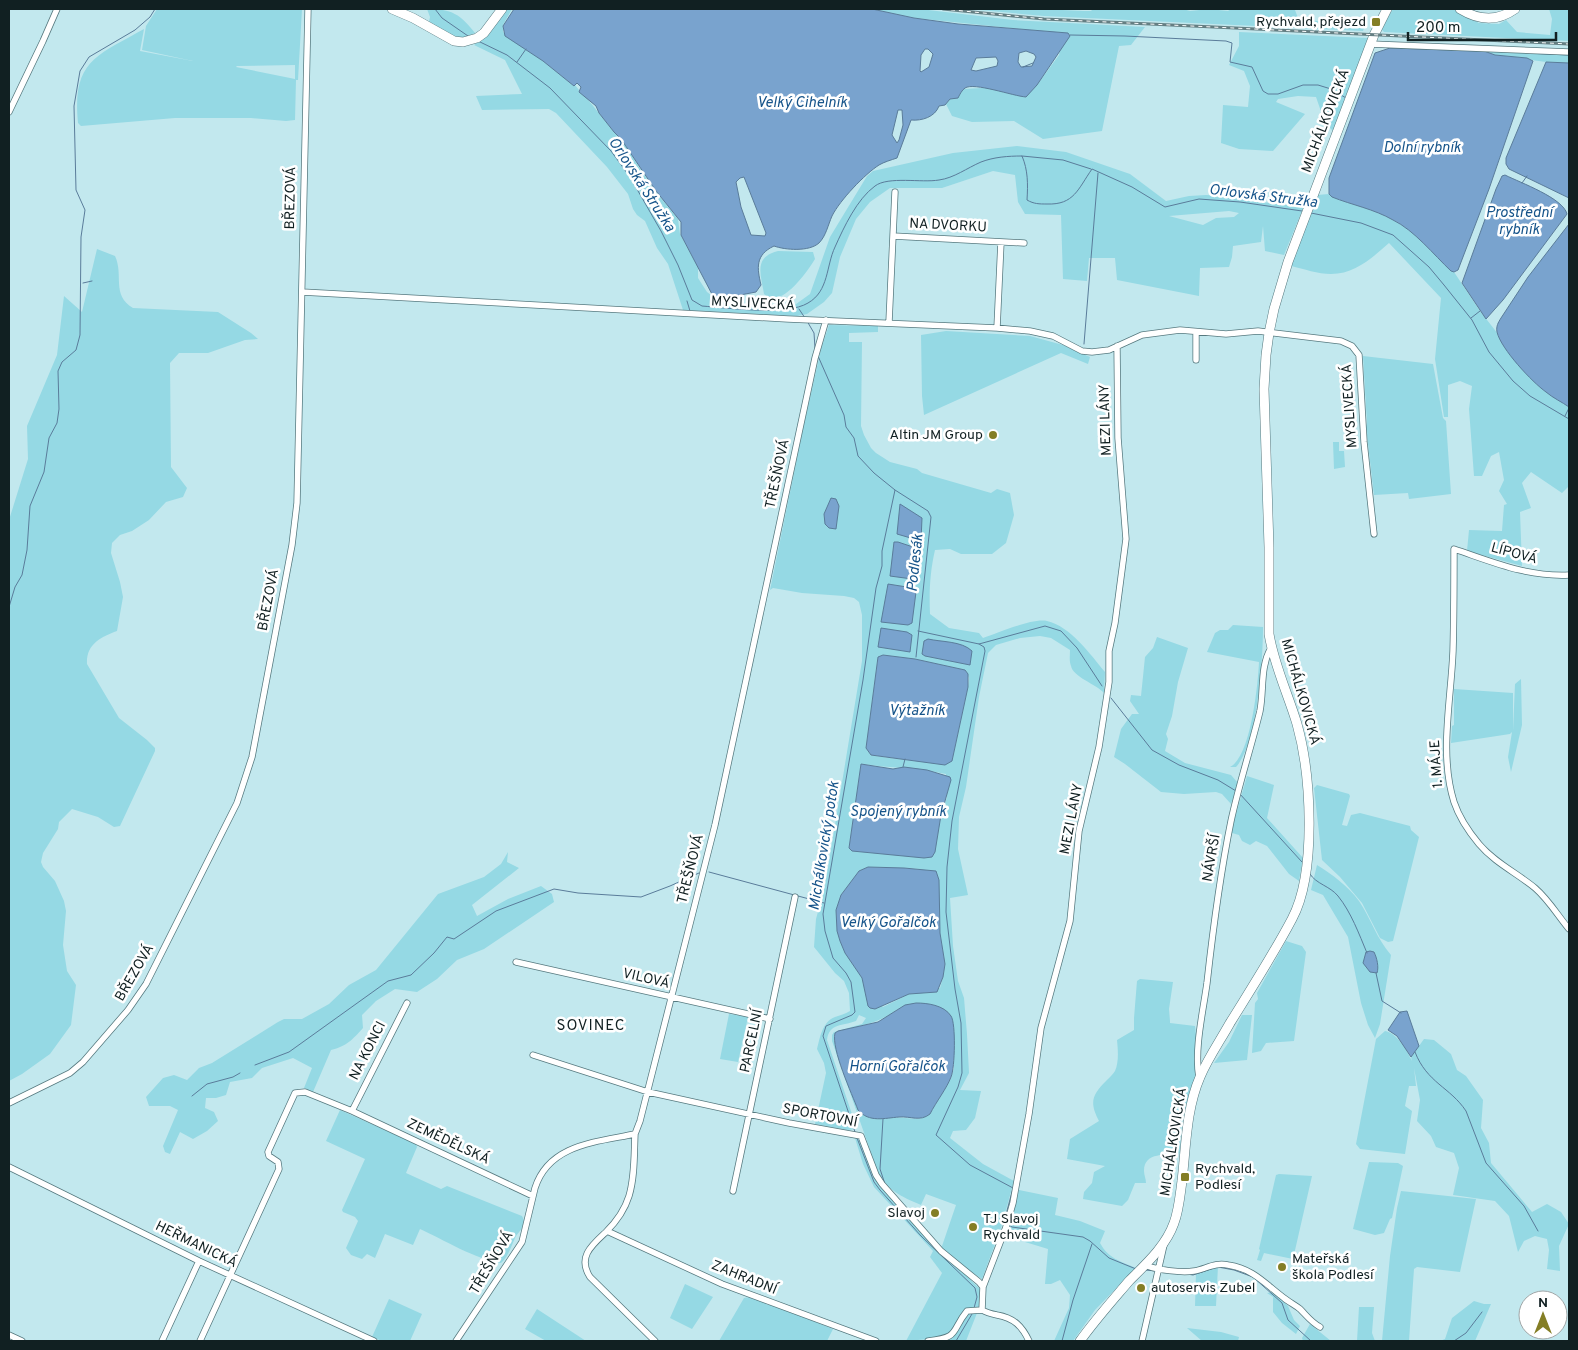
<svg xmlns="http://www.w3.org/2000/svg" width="1578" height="1350" viewBox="0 0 1578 1350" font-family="Overpass,sans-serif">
<rect width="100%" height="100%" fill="#c2e8ee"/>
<path fill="#95d9e4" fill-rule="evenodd" d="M157,9H302L298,80H296L295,120L286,121L251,118H175L81,126L78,123C72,61 96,56 144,29L140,51L193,61L142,50L146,26ZM295,65V79L236,67L237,66Z
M427,9C452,9 460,14 475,33L462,38L453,37L429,22L430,17Z
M507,9H512L503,25V32L543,61L574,86L575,85L579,90V92L586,97L614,132L621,139L652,187L678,219L680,234L698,267V278L707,292L719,301L753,308L792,307L810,294L830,237L867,176L873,171L953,153L1017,146L1066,152L1130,174L1166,201L1189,196L1206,195L1236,197L1275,204L1304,206L1284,255L1265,251L1263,226L1261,242L1233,246L1232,257L1229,267L1200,268L1199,296L1117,280L1115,258H1089L1087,281L1063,279L1061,215L1025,214L1018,202L1015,175L993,171L942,188H890L870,202L856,219L840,257L832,293L824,302L807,314L797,316L683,310L668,264L657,248L645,221L637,215L633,209L628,194L607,167L556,113L549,109L482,110L476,96L522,94L505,60L474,45L489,34ZM1229,211L1239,213L1234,217L1216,218L1203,225L1169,216Z
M872,9H920L1013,20L1145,27L1131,45L1119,46L1102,131L1043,139L1014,121L972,122L952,116L946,104L950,99L958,97L963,89L1037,85L1059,55L1060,50L1070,34L914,18Z
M969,9H1040L1084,11H1091L1093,9H1183L1190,11L1209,9L1228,11L1231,9H1289L1295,10L1298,18L1348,26L1365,25L1363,31L1044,16Z
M1393,9H1453L1479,23L1499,24L1506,20L1517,32L1550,35L1552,19L1549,9H1569V41L1384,32L1382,30L1383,26Z
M1239,32L1368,38L1333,131L1325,123L1316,97L1298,96L1278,99L1276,102L1305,114L1273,151L1239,149L1221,143L1223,105L1248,107L1250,86L1244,71L1229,65L1239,46Z
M1484,51L1569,55V63L1546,62L1495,55Z
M1329,194L1332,197C1352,205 1374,209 1393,220C1414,230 1434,255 1451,271L1454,272L1480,311L1498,334L1503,345L1524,371L1545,391L1569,407V486L1562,493L1531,472L1522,483L1531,508L1520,512L1522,566L1467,551L1469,530L1502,531L1504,505L1507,504L1499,491L1504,480L1499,452L1491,456L1482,476H1474L1469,409L1472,386L1460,381L1448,385V417H1444L1435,359L1441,298L1389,243C1372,258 1355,274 1331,274C1318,274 1304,269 1291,266L1317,195Z
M97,249L115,256C124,275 111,295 133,308L218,312L251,333L258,339L245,340L208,353H179L170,363L171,467L187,488L183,497L166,502L149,520L132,531L120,535L112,543L111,553L120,582L123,597L117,631C101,637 86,644 87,664L119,718L147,740L155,748V751L120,826L114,827L98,817L72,809L59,822L58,829L43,853L41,862L43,867L55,881L64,901L66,911L63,945L67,971L76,985L71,1025L50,1054L22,1074L9,1081V520L28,459L27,426L57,355L64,296L82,312Z
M778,251L813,252L815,259C808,271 780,311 764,294C761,275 753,257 778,251Z
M829,325L878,326V332L849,333V342H862L861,426L864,435L871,448L876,453L890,462L917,469L922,473L991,493L997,489L1010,493L1014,515L1006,543L992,554H961L950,549L935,550C930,572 929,591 930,614L949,628L979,633L983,638C998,633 1032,618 1047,621C1070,626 1091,655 1105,672L1104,693C1096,684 1073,677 1071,666C1069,661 1070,655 1070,650L1051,638L1040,636L1020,638L996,645L988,653L979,697L966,787L959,817L958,849L968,895L950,898L953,946L958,981L964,998L967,1034L969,1073L960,1090L981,1091L975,1118L966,1130L953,1131L950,1138L983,1164L1014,1181L1001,1228L982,1279L958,1263L941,1249L956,1205L926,1194L921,1205C900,1196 888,1191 877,1170L832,1041V1035L834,1032L862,1024L866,1018L859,1015L856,1021C843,1026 829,1023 827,1040L857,1129L847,1130L815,1124L826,1073L824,1063L817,1049C820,1038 822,1022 835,1017C840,1015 845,1014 850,1011L849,993L844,981L835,973L814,947L816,919L825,886L862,661V615L859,602L854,598L844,596L802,593L773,588L770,590L803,429L821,349ZM883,655L915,659L965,670L969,678L968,687L952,761C923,762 900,760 871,755L866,748L878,657ZM861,764C890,768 918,768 946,774L947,797L941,814L937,833L868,852L852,851L849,848ZM868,867L921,869L938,898L940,933L945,964L943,977L940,988L909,994L883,1007L865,988L862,978L845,953L837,931L836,920V910L841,895L859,871ZM898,1009L954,1038V1068L951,1078L930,1114L919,1119L863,1115L858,1110C852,1094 831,1049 835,1033L839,1031C860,1026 880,1023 898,1009Z
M946,331L1030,336L1063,345L1090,357L1088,364L1061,353L924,415L922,396L921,335Z
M1363,356L1433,364L1443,418L1446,421L1451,494L1409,499L1408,493L1374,495L1366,427L1367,423Z
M1333,442H1339V451H1344L1345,467L1334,469Z
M1233,625L1263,627C1263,659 1258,743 1236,767H1230C1251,757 1258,684 1259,662L1207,652L1215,633L1220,630H1228Z
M1157,637L1188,648L1178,682L1172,716L1166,734L1168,739L1165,751L1185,763L1231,775L1238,783L1231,804L1222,794L1216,792L1184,794L1161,792L1125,764L1114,757L1121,729L1132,714H1139L1130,701L1131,695L1141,696L1145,657L1153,648Z
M1521,679L1522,725L1511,772L1508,757L1512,732L1510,734L1451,743L1452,726L1454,725V689L1513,693V731L1515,684Z
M1247,776L1274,785L1267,818L1303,858L1299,881L1289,874L1267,846L1256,841L1250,845L1242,841L1239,835L1232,833L1234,821Z
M1317,785L1349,794L1350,796L1342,825L1347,826L1351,815L1360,813L1410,826L1411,830L1419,837L1393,941L1388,942L1380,938L1362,903L1340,877L1322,860L1314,788Z
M508,852L507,862L519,868L472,905L477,916L508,899L541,886L552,894L554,902L484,949L457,960L437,979L417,992L395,989L376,1001L362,1015L363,1028C352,1040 347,1046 331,1050L313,1092L304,1088L312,1068L293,1058L262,1068L252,1078L230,1082L226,1095L216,1098H206L205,1108L214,1112L218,1121L207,1131L193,1139L180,1132L170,1154L165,1152L163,1146L178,1110L170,1106H149L146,1097L163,1078L174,1075L187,1080L199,1068L212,1063L278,1022L284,1019H302L329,1004L349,985L376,970L438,894L484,877L501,864Z
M1317,865C1333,875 1348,886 1359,901C1371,919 1377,939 1391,955L1380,1024L1375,1038L1368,1025L1361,1003L1348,937L1323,895L1311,890Z
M1286,941L1302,946L1306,952L1294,1041L1266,1043L1261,1051L1252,1053L1255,1003L1258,999L1257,993Z
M1140,979L1173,982L1169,1009L1170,1021V1023L1195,1026C1197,1042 1199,1060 1196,1076C1193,1088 1188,1099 1185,1110L1182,1103L1180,1153C1167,1156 1144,1151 1144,1171C1144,1175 1146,1179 1146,1183H1135L1128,1200L1122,1206L1083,1199L1084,1192L1092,1183L1094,1172L1105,1166L1067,1159L1070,1139L1099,1121C1089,1102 1092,1095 1107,1080C1109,1078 1113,1074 1115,1071C1119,1062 1118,1050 1117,1040L1134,1030V1018L1137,981Z
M729,1014L748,1017L738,1062L720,1059Z
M1242,1015H1252L1247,1060L1214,1063L1229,1042Z
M1385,1031C1397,1033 1407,1050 1412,1061L1411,1057L1424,1039L1434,1040L1451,1054L1457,1070L1466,1076L1483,1100L1481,1128L1489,1143L1491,1163L1532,1212L1547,1204L1561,1212L1569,1224L1559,1246L1560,1271L1547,1269L1549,1250L1547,1239L1535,1236L1524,1241L1518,1252L1509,1216L1495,1201L1453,1195L1459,1168L1454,1153L1436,1147L1431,1136L1417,1121L1420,1100L1414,1068L1416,1086H1409L1405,1106L1412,1111L1405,1154L1360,1149L1356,1144L1376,1039Z
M340,1110L416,1144L417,1147L406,1173L441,1189L447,1186L522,1216C524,1220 524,1219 523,1224C522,1231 517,1233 515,1238C511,1247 508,1257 501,1263C477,1260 442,1239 420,1229L413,1245L385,1234L375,1258L367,1254L362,1259L351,1255L346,1248L358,1221L355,1217L343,1212L342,1210L365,1159L326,1141Z
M855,1138L861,1140L872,1171L879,1185L928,1239L980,1289V1307L968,1309L953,1331L941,1338L906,1341L942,1273L930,1257L933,1251L874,1187L863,1164Z
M1369,1162L1398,1163L1403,1166L1392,1218L1390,1219L1384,1233L1375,1235L1353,1229Z
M1279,1174L1312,1176L1293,1259L1264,1253L1261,1261L1257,1260L1260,1250L1259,1249L1276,1175Z
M1019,1190L1058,1198L1055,1215L1080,1221L1105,1231L1100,1243C1109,1259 1120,1261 1136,1268L1095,1310L1073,1341H1054L1069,1308L1070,1295L1060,1280L1051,1284H1045L1048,1249L1012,1238L1007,1235L1011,1224Z
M1401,1191L1476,1199L1460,1272L1417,1267L1414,1269L1409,1341H1382L1390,1256L1397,1208Z
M1218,1266L1216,1306H1195L1196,1273Z
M685,1284L713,1297L692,1329L670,1318Z
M1274,1292L1288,1306L1294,1320L1300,1326L1296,1334L1282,1323L1273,1312V1297L1267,1293Z
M750,1297L765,1302L767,1305H773L833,1329L827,1341H719L744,1298Z
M389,1299L422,1314L410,1341H382L372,1337Z
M1474,1301L1484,1304H1491L1475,1341H1440L1445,1339L1452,1318Z
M1359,1307H1374L1372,1333L1375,1341H1357Z
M537,1309L586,1341H546L525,1329Z
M975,1311L977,1313L966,1341H937L948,1338L967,1314Z
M1310,1324L1331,1341H1303L1302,1338Z
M1187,1328L1221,1332L1239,1337L1238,1341H1202Z"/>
<path fill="#79a3ce" stroke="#5a7c9a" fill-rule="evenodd" d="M514,9H872L914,18L958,24L1068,33L1070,36L1037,85L1026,97C1013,96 974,82 965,88C962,90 960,94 958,98L950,99L945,105L939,106C935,117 922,121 911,120L897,158C891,160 884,162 879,165C865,174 840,200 832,216C828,225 826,236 819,243C809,252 785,250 774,246C755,255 757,268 761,285L756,292L719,299L714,298L681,235V222L656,191L621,139L614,132L599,113L596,106L579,92L581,87L577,83L574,86L543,61L505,36L503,26ZM925,49H928L933,54L929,67L921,72L920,71L921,55ZM1026,51L1034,54L1036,57L1032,66L1021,67L1018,62L1019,53ZM996,57L998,61L997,66L976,71L971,70L976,58ZM898,110H902L903,125L899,140L897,143L892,135ZM744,177L766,233L765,236L751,235L741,207L736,182L740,178Z
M1390,48L1484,51L1495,55L1527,58L1533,61L1489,189L1458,270L1454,272L1451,271C1434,255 1414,230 1393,220C1374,209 1352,205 1332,197L1329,194V178L1371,64L1375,53Z
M1546,62L1569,63V198L1509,169L1506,164V158Z
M1505,175C1521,183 1563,198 1567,214L1503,300L1486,319L1462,283L1496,189L1502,176Z
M1569,224V407C1562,402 1553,398 1546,392C1532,382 1501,349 1497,332C1496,326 1498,323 1501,318L1528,277Z
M831,498L836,499L839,506L836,529L829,528L825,524L824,514Z
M900,504L922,518L921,541L897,534Z
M894,542H898L919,549L917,576L912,579L890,576Z
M888,584L913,588L916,592L912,623L908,625L881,622Z
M881,628L907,632L912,635L910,652L878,647Z
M928,639C941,642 962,641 972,651L970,665L925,656L922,654L924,641Z
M883,655L915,659L965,670L968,674V687L952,761L945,765L871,755L866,748L878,657Z
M861,764L893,769L904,767L927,770L950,777L951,780L941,815L935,852L932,857L924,858L852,851L849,848Z
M868,867L904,868L936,871L939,880L940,933L945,964L943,977L937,992L909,994L875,1009L870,1008L868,1006L862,978L845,953L840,941L837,931L836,910L841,895L859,871Z
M1370,951L1374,952C1377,958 1379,967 1377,973L1370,972L1363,963L1366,952Z
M916,1003C927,1003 944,1005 951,1016C956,1023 955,1068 951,1077C947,1088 936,1102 930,1114C920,1122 911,1116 899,1117C885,1118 869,1123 858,1110C852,1094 831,1049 835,1033L838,1031L878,1022L905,1005Z
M1407,1011L1419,1046L1411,1057L1397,1036L1388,1030L1400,1012Z"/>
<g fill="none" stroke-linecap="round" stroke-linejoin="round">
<path stroke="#5a7c9a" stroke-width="1" d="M435,9L442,18L468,36
M1070,35L1125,36L1226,41L1232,43L1230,62L1252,67L1263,91L1268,94H1278L1303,85H1318L1331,89L1346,98
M478,41L507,55L550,88L611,151L630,177L661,231L678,265L692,300L702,306C728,308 787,316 808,303C829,291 826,266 835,247C844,227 857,199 875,186C888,176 922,183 939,180C954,178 967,168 981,162C994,157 1008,156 1022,156C1028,170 1028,184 1027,200C1034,204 1039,204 1047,204C1074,205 1078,189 1092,169L1132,187L1165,207L1199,199L1240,202L1302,211
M1526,53L1569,55
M517,62L526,49
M1023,67L1033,63
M1022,156L1063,160L1091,169
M1522,183L1527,176
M1311,213L1361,223L1393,235L1429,267L1444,285L1472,320L1489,352L1513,381L1530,396L1569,419
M83,283L92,281
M687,301L690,311
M799,309L805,318
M1471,318L1480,311
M807,321L814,333L815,348
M1084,344L1098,173
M818,356L844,415L846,427L854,438L858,456L874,473L895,490L882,551V566L876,588L863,680L823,914L825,931L833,958L846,973L851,982L855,1012L852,1015L826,1026L823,1036L855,1132
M1565,416L1569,408
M895,490L928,511L931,517L916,657
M9,607L15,587L22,575L27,550L30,506L44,472L49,438L57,423L59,409L58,371L62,362L76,350L80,335L81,237L85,210L76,190L74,106L80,71L89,57L135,30L150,17L155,9
M918,631L979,644L1045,626L1061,631L1077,648L1102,686
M979,644L984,647L985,651L952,821L947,867L946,912L955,989L961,1023L962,1073L958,1087L936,1135L970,1165L1013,1188L1004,1222L1005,1223
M1111,698L1152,750L1179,765L1218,780L1236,791
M903,767L905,759
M1239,793L1302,862
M709,872L824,903
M1310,874C1316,884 1330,886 1338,896C1351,912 1359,934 1367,953
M1376,973L1382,1001L1401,1013
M1415,1052C1427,1083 1450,1087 1466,1111L1486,1163L1524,1206L1538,1231
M255,1065L289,1052L388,981L411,975L434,953L447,937L454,939L496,911L554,889L578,893L641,897L670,886L699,873
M192,1096L207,1084L233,1077L240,1073
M883,1119L880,1169L885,1184
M857,1138L874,1182L880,1190L921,1236L975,1288L977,1297L974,1308
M1009,1225L1012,1227L1083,1237L1090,1241L1109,1258L1136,1269
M1218,1267L1234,1270L1253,1277L1282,1303L1288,1320L1311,1341
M1145,1270L1156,1271
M1187,1274L1193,1275L1214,1268
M956,1341L972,1314
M1062,1341L1073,1300L1092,1244
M1454,1341L1466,1333L1482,1312"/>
<g stroke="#56797f" stroke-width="7">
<path id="street" d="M1370,44L1569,52
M9,112L43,41L57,9
M893,236L1024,243
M302,292L788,319L997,328L1030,331L1053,336L1082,351L1092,352L1109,350L1142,335L1180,330L1226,334L1258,331L1341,341L1352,346L1359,355L1364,442L1374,534
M889,322L895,192
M997,328L1001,242
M1196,332V360
M1569,575C1527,577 1493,562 1454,549C1454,583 1454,617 1453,651C1451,701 1439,754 1454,802C1459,817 1469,832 1479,844C1495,863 1517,873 1535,888C1549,900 1558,916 1569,929
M516,962L770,1019
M533,1055L648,1092L789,1123L861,1136L876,1175L882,1184L941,1251L979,1282L983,1287L982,1310C987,1313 992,1314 997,1315C1014,1318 1022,1326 1029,1341
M1199,1078C1194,1049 1203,1012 1207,983C1213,929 1220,875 1231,821C1239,784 1251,748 1260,711C1264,690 1260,666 1271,648
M9,1103L70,1073L83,1062L128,1010L146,984L237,803L252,757L292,545L297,503L308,9
M352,1111L407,1003
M635,1134C634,1154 635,1176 629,1196C625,1209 615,1223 606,1232C592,1245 577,1257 590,1277L655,1341
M9,1167L199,1261L374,1341
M733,1191L795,897
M607,1231L722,1284L876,1341
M1145,1265C1156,1270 1182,1273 1194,1271C1206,1269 1215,1262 1228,1265C1254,1269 1265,1284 1284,1298C1289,1302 1295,1305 1300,1309C1307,1316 1311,1322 1320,1327
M983,1287L1006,1227L1013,1203L1029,1114L1041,1028L1070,921L1079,831L1099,747L1109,682V651L1115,623L1126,539L1118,438L1117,346
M9,1335L22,1341
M162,1341L199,1261
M200,1341L279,1169L278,1162L269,1156L268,1152L295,1093L305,1092L352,1111L533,1196
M456,1341L522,1242L535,1188C549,1144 597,1142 635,1134L640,1121L715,825L815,358L826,320
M928,1341C961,1337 950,1332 967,1311L982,1310
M1142,1341L1164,1245"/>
</g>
<g stroke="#56797f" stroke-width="10">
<path id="secondary" d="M392,9L413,18L454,41L463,42L477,38L484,33L502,9
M1460,9C1478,20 1497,22 1515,9
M1080,1341C1095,1320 1112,1301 1129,1281C1146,1264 1166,1246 1174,1223C1179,1210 1180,1195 1182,1181C1186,1147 1186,1109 1200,1077C1208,1058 1220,1041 1230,1023C1251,989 1273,955 1292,919C1317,872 1311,774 1297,724C1288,694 1274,665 1269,634V547L1264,389L1266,355L1269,333L1274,309L1288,262L1374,35L1387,9"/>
</g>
<use href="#street" stroke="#fff" stroke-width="5.5"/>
<use href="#secondary" stroke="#fff" stroke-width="9"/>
<g stroke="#647e82" stroke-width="3">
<path id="rail" d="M943,9L1044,19L1569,44"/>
</g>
<use href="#rail" stroke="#fff" stroke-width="1" stroke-dasharray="4" stroke-linecap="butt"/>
</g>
<g fill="#847e25" stroke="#fff" stroke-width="2">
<rect x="1371" y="17" width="10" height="10" rx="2.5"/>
<circle cx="993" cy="435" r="5"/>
<rect x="1180" y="1172" width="10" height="10" rx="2.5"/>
<circle cx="935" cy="1213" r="5"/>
<circle cx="973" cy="1227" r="5"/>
<circle cx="1282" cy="1267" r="5"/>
<circle cx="1141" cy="1288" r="5"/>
</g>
<g text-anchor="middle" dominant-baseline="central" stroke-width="5" stroke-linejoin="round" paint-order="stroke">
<g font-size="14" fill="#112022" stroke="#fff" text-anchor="start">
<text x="1366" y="22" text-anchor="end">Rychvald, přejezd</text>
<text x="983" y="435" text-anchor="end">Altin JM Group</text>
<text x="1195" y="1169">Rychvald,<tspan x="1195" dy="16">Podlesí</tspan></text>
<text x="925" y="1213" text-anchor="end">Slavoj</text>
<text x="983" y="1219">TJ Slavoj<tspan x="983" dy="16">Rychvald</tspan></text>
<text x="1292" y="1259">Mateřská<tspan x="1292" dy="16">škola Podlesí</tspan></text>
<text x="1151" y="1288">autoservis Zubel</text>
</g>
<g font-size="14" fill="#112022" stroke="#fff">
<text transform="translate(1326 121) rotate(-69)">MICHÁLKOVICKÁ</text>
<text transform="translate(291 198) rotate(-89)">BŘEZOVÁ</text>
<text transform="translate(948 226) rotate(3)">NA DVORKU</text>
<text transform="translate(753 304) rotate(3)">MYSLIVECKÁ</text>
<text transform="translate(1350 406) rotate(-94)">MYSLIVECKÁ</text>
<text transform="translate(1106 420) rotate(-92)">MEZI LÁNY</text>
<text transform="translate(778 474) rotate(-78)">TŘEŠŇOVÁ</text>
<text transform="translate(1514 554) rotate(15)">LÍPOVÁ</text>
<text transform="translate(269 600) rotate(-79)">BŘEZOVÁ</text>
<text transform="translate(1300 692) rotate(74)">MICHÁLKOVICKÁ</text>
<text transform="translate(1437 764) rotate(-94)">1. MÁJE</text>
<text transform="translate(1072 819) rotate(-79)">MEZI LÁNY</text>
<text transform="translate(1212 858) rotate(-80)">NÁVRŠÍ</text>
<text transform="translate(691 869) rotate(-76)">TŘEŠŇOVÁ</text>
<text transform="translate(135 973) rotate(-60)">BŘEZOVÁ</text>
<text transform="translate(646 979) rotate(13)">VILOVÁ</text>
<text transform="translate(752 1041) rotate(-78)">PARCELNÍ</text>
<text transform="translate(368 1051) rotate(-63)">NA KONCI</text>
<text transform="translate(820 1116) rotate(11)">SPORTOVNÍ</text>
<text transform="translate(448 1142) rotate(25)">ZEMĚDĚLSKÁ</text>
<text transform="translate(1174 1142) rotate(-81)">MICHÁLKOVICKÁ</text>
<text transform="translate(196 1245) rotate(26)">HEŘMANICKÁ</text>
<text transform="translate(492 1263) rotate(-59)">TŘEŠŇOVÁ</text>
<text transform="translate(744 1278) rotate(22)">ZAHRADNÍ</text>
</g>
<g font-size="15" font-style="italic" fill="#16548a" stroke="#fff">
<text x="802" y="103">Velký Cihelník</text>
<text x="1422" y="148">Dolní rybník</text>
<text transform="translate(641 185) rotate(57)">Orlovská Stružka</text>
<text transform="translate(1263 197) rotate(7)">Orlovská Stružka</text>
<text x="1519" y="213">Prostřední<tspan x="1519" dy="17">rybník</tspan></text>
<text transform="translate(916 563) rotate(-84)">Podlesák</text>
<text x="917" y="711">Výtažník</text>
<text x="898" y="812">Spojený rybník</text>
<text transform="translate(825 846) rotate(-81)">Michálkovický potok</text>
<text x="888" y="923">Velký Gořalčok</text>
<text x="897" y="1067">Horní Gořalčok</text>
</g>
<g font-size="15" letter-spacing="1" fill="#112022" stroke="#fff">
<text x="591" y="1026">SOVINEC</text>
</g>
</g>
<rect width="1578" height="1350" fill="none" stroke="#112022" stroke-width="20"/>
<g transform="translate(1543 1315)"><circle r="24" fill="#ffffff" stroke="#a0a6a7"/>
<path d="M0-4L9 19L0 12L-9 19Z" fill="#847e25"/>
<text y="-8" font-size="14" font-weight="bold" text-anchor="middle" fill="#112022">N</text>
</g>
<path d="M1408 32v8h148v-8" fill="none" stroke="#112022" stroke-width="2.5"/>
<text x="1416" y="32" font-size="15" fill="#112022" stroke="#ffffff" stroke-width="4" paint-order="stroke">200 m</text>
</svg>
